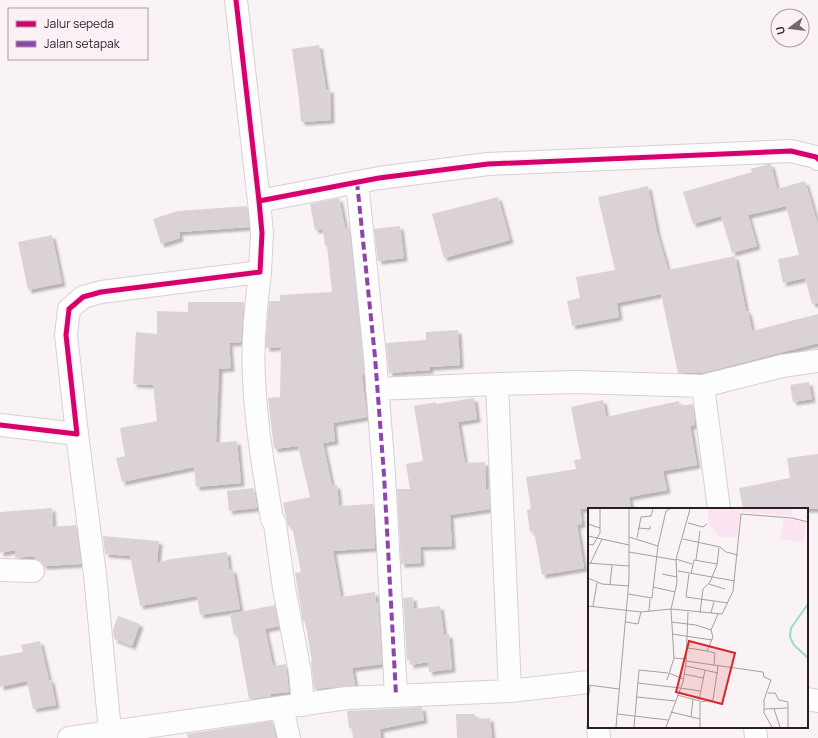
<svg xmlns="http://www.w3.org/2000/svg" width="818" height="738" viewBox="0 0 818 738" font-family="Manrope,sans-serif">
<defs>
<filter id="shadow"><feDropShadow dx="3.5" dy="3.5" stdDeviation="1" flood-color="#0004"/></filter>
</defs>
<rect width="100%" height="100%" fill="#f9f3f6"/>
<path fill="#dad2d7" filter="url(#shadow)" d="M319,45L326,89H330L331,120L301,122L299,100L292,49Z
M768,164H771L777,189L805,181L818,225V303L812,304L805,278L783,283L778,259L799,255L786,206L748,215L757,246L732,253L721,216L693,224L683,192L752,172L751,169Z
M648,186L657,232L668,270L735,256L746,311H748L752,331L818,314V343L702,373H678L661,294L617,303L619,317L572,326L567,301L580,298L576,277L615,270L598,197Z
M498,197L510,240L444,258L432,214Z
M339,198L345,227H349L363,358L364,375H362L367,417L333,423L335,441L323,443L332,486L337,485L339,506L373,504L375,548L333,551L341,597L375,592L376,602H378L382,664L352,668L355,685L314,689L311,661H312L305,621L303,622L295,573L301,572L292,526H288L283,503L310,497L298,446L274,449L268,398L280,397L281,347L266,348V338L269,301H280V295L332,292L327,246H325L323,229L315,230L310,204Z
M247,206L249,227L179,232L180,238L161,244L153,219L178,211Z
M400,226L404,258L378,261L374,229Z
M52,235L62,283L28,290L18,242Z
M188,302H244L241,342L229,343L231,368L219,369L216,443L237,441L241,483L196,487L194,467L122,482L116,458L125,456L120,428L157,421L153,385L133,384L136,332L157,334V311L188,312Z
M458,330L460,365L430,367V370L389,373L386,343L426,340V332Z
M809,382L812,399L793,402L790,385Z
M474,398L477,419L458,422L465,463L485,462L486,489H489L490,509L450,515L452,546L420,547L421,563L401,564L397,489H410L406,464L423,461L414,406L436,402V404Z
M603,400L606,417L679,401L680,406L693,404L695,425L690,426L697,465L663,471L667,490L629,497L631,506L615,509H580L582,524L577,525L584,568L542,575L534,531L530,532L527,510L531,509L526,477L576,469L574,460L581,459L571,407Z
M818,454V509H743L739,488L790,478L787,458Z
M254,488L257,508L229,511L227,491Z
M52,508L53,527L76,525L81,564L44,566L40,561L36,559L35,556L15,558V550L0,553V512Z
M103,536L159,541L157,563L171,559L227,552L229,570L233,569L240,609L200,615L197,596L140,606L130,556L105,554Z
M413,597L414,609L440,606L444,635L449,634L452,669L429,672L428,662L410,665V660H407L403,598Z
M275,605L279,626L265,629L273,666L286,664L289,692L270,694L271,696L249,699L237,634L234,635L230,614Z
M118,616L140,624L132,646L114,639L113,630Z
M40,641L49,680H51L56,705L33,709L27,681L0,687V656L23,652L21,645Z
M422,707L424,720L380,729L381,738H353L352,728L349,729L347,711Z
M456,714H475V719L490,718L492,738H457Z
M272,721L276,738H188L187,734Z"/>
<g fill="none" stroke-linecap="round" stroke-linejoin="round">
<g stroke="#d7cfd4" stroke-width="24">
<path id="minor" d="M357,182L375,357L384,475L396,695
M259,201L379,178L488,164L791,151L816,157L818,159
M260,272C256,307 252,342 254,378C256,425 264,472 272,519L275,524L284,588L300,672L303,705
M497,384L510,691
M703,386L719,509
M377,389L497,384L578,382L703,386L782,366L818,361
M0,425L77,434L66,335L69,309L83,297L101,292L260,272L262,233L259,201L236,0
M77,434L95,575L110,731
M0,570L33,571
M807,699L818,701
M282,708L289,738
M598,727L599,738
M755,727L756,738
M69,738L347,698L510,691L589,682"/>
</g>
<use href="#minor" stroke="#fefdfe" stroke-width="22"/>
<path stroke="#8e44ad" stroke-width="4" stroke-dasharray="8 4" stroke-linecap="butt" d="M357,182L375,357L384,475L396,695"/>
<g stroke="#fcf0f7" stroke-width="8">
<path id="cycleway" d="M259,201L379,178L488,164L791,151L816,157L818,159
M0,425L77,434L66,335L69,309L83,297L101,292L260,272L262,233L259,201L236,0"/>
</g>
<use href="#cycleway" stroke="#d6006c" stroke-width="5"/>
</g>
<g transform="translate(588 508)">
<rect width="220" height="220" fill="#f9f3f6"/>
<path d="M120,1H153L149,29H131L120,15ZM154,1H204L203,8L153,4ZM196,10L218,14L216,35L192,31Z" fill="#fce3f2"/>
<path fill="none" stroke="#9adad1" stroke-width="2" d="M220,96L203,120L202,129L206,137L220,150"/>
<path fill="none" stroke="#a69ea2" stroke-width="1" d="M100,15L115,19L119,16M0,16L12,20M50,20L62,21V18M0,28L41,37M41,29L70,38L78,3L82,1M49,30L53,9L63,8L65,1M95,31L132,39L138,44L150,47M0,36L5,37L12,25V1M41,44L88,52M88,51L104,56M108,52L112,23M0,55L41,58M2,56L14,31M90,63L147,73M74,66L89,69M101,66L98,89L140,95M103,66L106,52L129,56M0,70L14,76L41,78M121,76L137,81M22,77L24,57M65,79L87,84M40,86L64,90L70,38M0,98L53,104L83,101L134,106L145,83L153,6L204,10L220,14M5,98L9,75M61,103L62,91M112,105L115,81L122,74L129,57L131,40M123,105L126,93M38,114L50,116L53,104M83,114L108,117L123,122M123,122L125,129L119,143L127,145L126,157L175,164L176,169L183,172L176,192V205L184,219M123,122L130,106M84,126L124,132M100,140L119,143M86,150L99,151M98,153L126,157M98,158L130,165M81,165L95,171M96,166L115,170M79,172L86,150L83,101L89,75L88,51L102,1M50,175L92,180M0,177L31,181M92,180L112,183M180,185H187L191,192L200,194V219M89,187L112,193M49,189L87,193M0,192L2,178M111,192L117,162M176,201L200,200M186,201L192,219M83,204L112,211M29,206L80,212M103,209L105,191M28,219L41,72V1M46,219L51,162L80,165M78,219L95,174L98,155L100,104M112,219V194L125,192L130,158"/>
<path fill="#d62828" fill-opacity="0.15" stroke="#d62828" stroke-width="2" d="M101,133L147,145L134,196L88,184Z"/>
<rect width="220" height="220" fill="none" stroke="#291e25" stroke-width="2"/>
</g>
<rect x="8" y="8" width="140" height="52" fill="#fcf0f7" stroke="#a89ca3"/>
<rect x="16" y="21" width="20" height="6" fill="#d6006c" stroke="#a89ca3"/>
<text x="44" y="28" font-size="12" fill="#291e25">Jalur sepeda</text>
<rect x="16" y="41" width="20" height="6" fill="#8e44ad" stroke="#a89ca3"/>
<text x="44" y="48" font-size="12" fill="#291e25">Jalan setapak</text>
<g transform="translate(790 28) rotate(255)"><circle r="19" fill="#fcf0f7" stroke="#a89ca3"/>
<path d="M0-3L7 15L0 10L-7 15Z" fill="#72696e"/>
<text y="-6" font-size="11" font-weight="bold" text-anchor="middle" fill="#291e25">U</text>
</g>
</svg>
